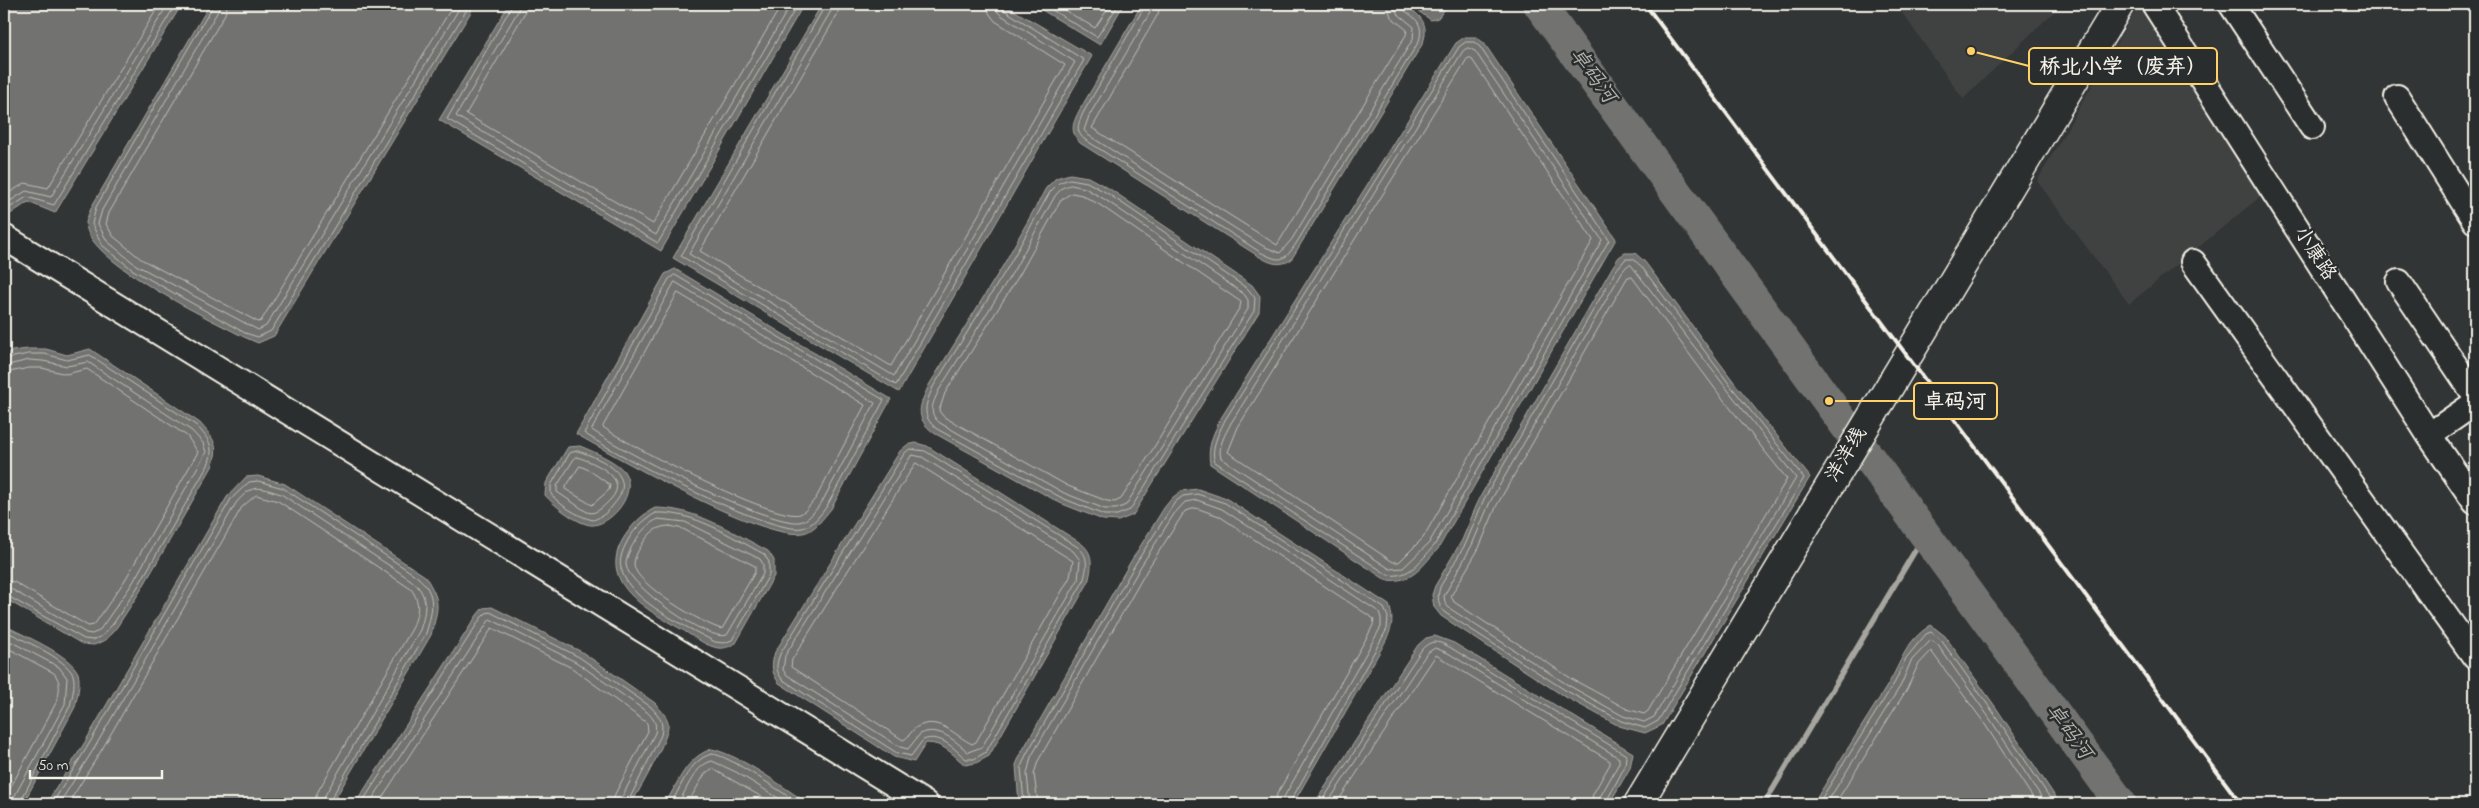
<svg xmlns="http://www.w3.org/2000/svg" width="2479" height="808" viewBox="0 0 2479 808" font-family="'Indie Flower','LXGW WenKai TC',sans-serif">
<rect width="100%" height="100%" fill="#323535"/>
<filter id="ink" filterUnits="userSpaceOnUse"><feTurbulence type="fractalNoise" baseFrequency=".02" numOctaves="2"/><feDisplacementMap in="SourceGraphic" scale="10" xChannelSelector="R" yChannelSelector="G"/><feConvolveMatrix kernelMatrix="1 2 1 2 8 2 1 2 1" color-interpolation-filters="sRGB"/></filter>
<g filter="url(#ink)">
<path fill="#404242" d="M1896,4H2062L1963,99Z
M2139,4H2142L2261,196L2129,304L2037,181Z"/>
<path fill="#727370" stroke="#a6a5a0" d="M4,4H182L55,213L28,202L6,217L4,215Z
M210,4H473L471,12L274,336L258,343L244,337C212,320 87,262 86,224C86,219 90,211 92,206Z
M509,4H804L661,251L439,120Z
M822,4H1003L1092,56L899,392L673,258Z
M1032,4H1124L1100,45Z
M1142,4H1403C1419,14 1430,22 1423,43L1291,260C1278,267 1270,263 1258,256L1080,143C1070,131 1072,125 1079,111Z
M1408,4H1449L1438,18L1431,20Z
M1465,37H1476L1484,43L1616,239L1438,549C1420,568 1413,583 1386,580L1210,464C1207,447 1213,434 1221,418L1456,43Z
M1070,174L1088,177L1110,189L1252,285L1260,296L1259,312L1133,515L1118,521L1103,520L1060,503L934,433C913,417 920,405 929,385L1004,264L1046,188L1056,178Z
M1625,253H1635L1645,262L1734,382L1810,477L1662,725L1645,733L1619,726L1562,695L1441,616L1434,607L1432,595L1435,586L1462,540L1480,497L1613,266L1619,257Z
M675,269L891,399L831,509C824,517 815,531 803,533C762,541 617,457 576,434L665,274Z
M28,349H46L67,355L90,349L200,423C214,439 220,445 212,467L141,590L117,627L106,640L94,645L82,644L4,598V355L12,351Z
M916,443L927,446L1079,542C1095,552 1092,567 1088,583L989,756L976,763L965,765C952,754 944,743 926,743L914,762L894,757L779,683C771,672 771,665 775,652L900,451L907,445Z
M580,446C592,451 619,462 625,473C637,493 614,522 594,525C581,527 553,505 545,495L546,483L568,447Z
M258,476L285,484L425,576C441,601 439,606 431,635L332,804H46L85,742L227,497L246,477Z
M1198,489L1227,499L1389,605C1395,622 1391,631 1383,646L1293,804H1019L1016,765L1021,753L1131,561L1164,508L1172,498L1181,491Z
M655,508C696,508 732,532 768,551L774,560V576L736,643C729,647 722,650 714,647C703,644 691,635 681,629C648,611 597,583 623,539C631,526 641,515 655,508Z
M492,607L582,652L655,703C659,708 667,716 668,722C671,736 639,791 631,804H355L477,615L483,608Z
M4,625C22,635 70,654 78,673C81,683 77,698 75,707L23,804H4Z
M1931,625L1945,636L1997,709L2060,804H1813C1837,765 1862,726 1887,686C1902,662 1904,642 1931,625Z
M1435,636L1454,643L1633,753L1630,768L1609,804H1314L1418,645L1426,638Z
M712,749C744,757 781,786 809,804H665C678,783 686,757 712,749Z"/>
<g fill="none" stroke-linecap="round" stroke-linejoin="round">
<path stroke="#c0bfb8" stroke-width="1" d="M214,4L96,207L92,224L102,245L133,270L245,333L258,337L271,331L466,11L468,4
M220,4L218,11L102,210L98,224L107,241L136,265L258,330L266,326L462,4
M228,4L225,14L109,213L106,224L113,236L141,259L258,322L261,321L454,4
M513,4L447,119L658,243L798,4
M519,4L518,11L456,116L656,235L791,4
M527,4L524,14L466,114L653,224L782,4
M826,4L681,256L896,385L1084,60L1004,10L1001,4
M833,4L831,11L689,254L894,376L1075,62L1001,15L996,10L995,4
M840,4L837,15L700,251L891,366L1065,65L995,21L989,13L987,4
M1042,4L1097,37L1119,4
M1054,4L1095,28L1111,4
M1146,4L1083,113C1078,125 1075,130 1084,139L1260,252C1281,263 1284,262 1297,242L1419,41C1424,24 1416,18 1402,9L1401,4
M1152,4L1151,11L1089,116L1084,130L1088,135L1263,246L1280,253L1292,239L1413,39L1414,27L1397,13L1394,4
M1160,4L1158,14L1092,128L1277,245L1406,35L1407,30L1391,17L1387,4
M1466,42H1474L1480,47L1609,240L1434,546C1420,561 1410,578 1388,575L1215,462C1210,448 1219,433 1225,420L1459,47Z
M1468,48L1475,51L1602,240L1429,543L1403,568L1390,569L1221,458C1217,447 1226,433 1231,423L1463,51Z
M1471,58L1593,240L1423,538L1399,562H1393L1228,452L1238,427L1467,59Z
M1070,179L1087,182L1107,193L1248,289L1255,298L1254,311L1130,510L1117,515H1104L1062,498L937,429C920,416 926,403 933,387L1008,267L1050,192L1059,183Z
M1071,185L1085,188L1104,199L1244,294L1248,300V309L1126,505L1116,509H1105L1064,493L940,423C927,413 933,403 939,390L1014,270L1055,196L1062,188Z
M1072,193L1082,195L1100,205L1241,302L1240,307L1140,470L1121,499L1115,502L1107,501L1068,486L944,417L939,411L945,393L1020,274L1061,200Z
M4,196L25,183L48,188L160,4
M4,205L26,191L51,197L168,4
M4,211L27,197L54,205L176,4
M1626,259H1633L1641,266L1730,385L1804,478L1658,721L1645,728L1621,721L1565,690L1444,612C1438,604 1437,598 1440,587L1466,543L1484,499L1617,269Z
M1631,265L1796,478L1654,717L1644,722L1623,716L1568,685L1449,608L1445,603L1444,596L1472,545L1490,502L1622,272L1627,266Z
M675,275L884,400L827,506C821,514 813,526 802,528C771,535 614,454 584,433L669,279Z
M1628,277H1632L1719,394L1787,479L1648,711L1644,714L1627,709L1572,679L1454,602L1451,596L1479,548L1497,505Z
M675,282L875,403L822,502C816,509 809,521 799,522C766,525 623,452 592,430Z
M678,293L865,405L816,498C811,503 807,511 800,514C776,522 627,445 603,427Z
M4,359L28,354H45L67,360L90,355L197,426C209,440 215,446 208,465L137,588L113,624L102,636L93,640L84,639L4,594
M4,366L29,360L43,361L67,366L88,362L192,431L203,443L206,452L132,584L99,631L92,634L86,633L11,589L4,587
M4,373L29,368H42L66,374L87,369L187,436L198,452L125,580L94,625L88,626L14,582L4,580
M910,449L925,451L1076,546C1090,555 1087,568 1083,582L986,752L974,759H966C954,749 941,733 923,740L911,756L897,753L783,680C775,671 776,665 780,654L904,454Z
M578,451C603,459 639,476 614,504C608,512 602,517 593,520C579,517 559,505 551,494V485L570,453Z
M912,455L922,457L1073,551L1080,560L1078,580L982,747L968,752C955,741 939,725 920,734L908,749L900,747L787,675L783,670L785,656Z
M577,457C596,463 630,478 611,499C605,505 600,511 592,513L587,512L557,492V486L574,459Z
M916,463L1073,561L1070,577L976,742L972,744C955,736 939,715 917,727C911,730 909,738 903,740L791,667L792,660Z
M580,466L589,470L610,485L609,490L592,505L565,489Z
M656,513C694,511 731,537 764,554L769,562V575L732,640L724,643L715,642C688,627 628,601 621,568C619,561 622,552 625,546C631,532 643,520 656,513Z
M658,519L685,522L760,559L763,564V574L727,635C710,643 628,586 626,565C626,558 630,549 634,543C640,533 647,524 658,519Z
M670,526L683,529L755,566V572L722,629C704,625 635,584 634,565C634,557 639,549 643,543C650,532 657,526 670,526Z
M4,630C20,639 66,658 73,675C76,684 72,697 70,706L19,804
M4,638L59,667L67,678L65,704L14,797L12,804
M4,646L54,673C61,682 60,690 57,701L7,794L5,804
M52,804L89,744L231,499L249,482L258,481L283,488L412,573C437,590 434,607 426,633L328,804
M59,804L95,747L236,503C253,483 258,487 281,494L408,578C429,592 427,609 420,630L324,797L322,804
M68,804L101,751L242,507L256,495L278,501L411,589C421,603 418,612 413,627L317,793L314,804
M361,804L481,618L486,613L490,612L579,657L651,707C660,717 664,722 661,735L627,804
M369,804L490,619L576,662L647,712C654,719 657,723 655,733L622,797L621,804
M378,804L492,628L572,668L647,723L648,731L615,794L613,804
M671,804C679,790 687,768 701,759C703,757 708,755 712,754C727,754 784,794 800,804
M678,804C687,789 695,765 712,761L736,772L788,804
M687,804L705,774L713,769L774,804
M1024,804L1021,767L1026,755L1136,563L1175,502L1183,496L1197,494L1225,503L1384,608L1388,617L1387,629L1289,804
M1030,804L1027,774L1031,757L1141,566L1174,514L1185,502L1197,500L1222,509L1379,612L1381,618V627L1284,797L1283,804
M1038,804L1034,774L1038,761L1147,570L1185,511L1196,508L1219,516L1374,619L1373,625L1367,637L1277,794L1275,804
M1320,804L1422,649C1432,639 1439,641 1451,648L1626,755L1625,766L1605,804
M1327,804L1427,653L1435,648L1448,653L1619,758V763L1600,797L1598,804
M1336,804L1436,655L1610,761V764L1593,794L1591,804
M1818,804L1895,682L1906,658L1926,634L1931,632L1941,640L1993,712L2054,804
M1826,804L1901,685L1911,661L1931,640L1937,644L1988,716L2046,804
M1835,804L1907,689L1918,665L1931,651L1982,720L2037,804"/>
<path stroke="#a6a5a0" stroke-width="5.5" d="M1764,804L1925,534"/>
<path stroke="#727370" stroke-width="32" d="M1539,4L2121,804"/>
<g stroke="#f4f1e8" stroke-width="28">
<path id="minor" d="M2154,4L2429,435L2475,502
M2231,4L2312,127
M2397,97L2475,221
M4,237L926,804
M2193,262L2475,657
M2399,282L2475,395
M2429,435L2475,403"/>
</g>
<g stroke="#f4f1e8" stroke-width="31">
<path id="major" d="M1638,804L2120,4"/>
</g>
<use href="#minor" stroke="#2a2d2e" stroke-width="24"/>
<use href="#major" stroke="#2a2d2e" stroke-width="28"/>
<path stroke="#f4f1e8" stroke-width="4" d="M1645,4L2241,804"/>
</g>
</g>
<g text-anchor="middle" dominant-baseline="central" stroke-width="5" stroke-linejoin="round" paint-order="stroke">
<g font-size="20" fill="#f4f1e8" stroke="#2a2d2e">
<text transform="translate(2314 254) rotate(57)">小康路</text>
<text transform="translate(1847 455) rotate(-59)">洋洋线</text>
</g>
<g font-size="21" font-style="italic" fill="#b3b2ac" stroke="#2a2d2e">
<text transform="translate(1592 76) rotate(54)">卓码河</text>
<text transform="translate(2068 732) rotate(54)">卓码河</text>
</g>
</g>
<path fill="none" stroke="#ffd166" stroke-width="2" d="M1971 51L2029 66M1829 401L1914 401"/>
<g fill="#ffd166" stroke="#2a2d2e" stroke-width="2">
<circle cx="1971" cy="51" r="5"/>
<circle cx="1829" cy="401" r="5"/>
</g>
<g fill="#2a2d2e" stroke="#ffd166" stroke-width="2">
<rect x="2029" y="48" width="188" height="36" rx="5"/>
<rect x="1914" y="383" width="83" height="36" rx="5"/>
</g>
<g font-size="21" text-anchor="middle" font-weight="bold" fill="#f4f1e8">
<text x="2123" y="73">桥北小学（废弃）</text>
<text x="1955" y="408">卓码河</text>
</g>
<rect width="2479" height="808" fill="none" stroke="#2a2d2e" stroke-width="20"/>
<rect x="10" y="10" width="2459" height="788" fill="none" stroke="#f4f1e8" stroke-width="2" filter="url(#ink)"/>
<path d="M30 770v8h132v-8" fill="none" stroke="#f4f1e8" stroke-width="2.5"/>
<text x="38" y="770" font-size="15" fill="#f4f1e8" stroke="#2a2d2e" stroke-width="4" paint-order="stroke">50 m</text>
</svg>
